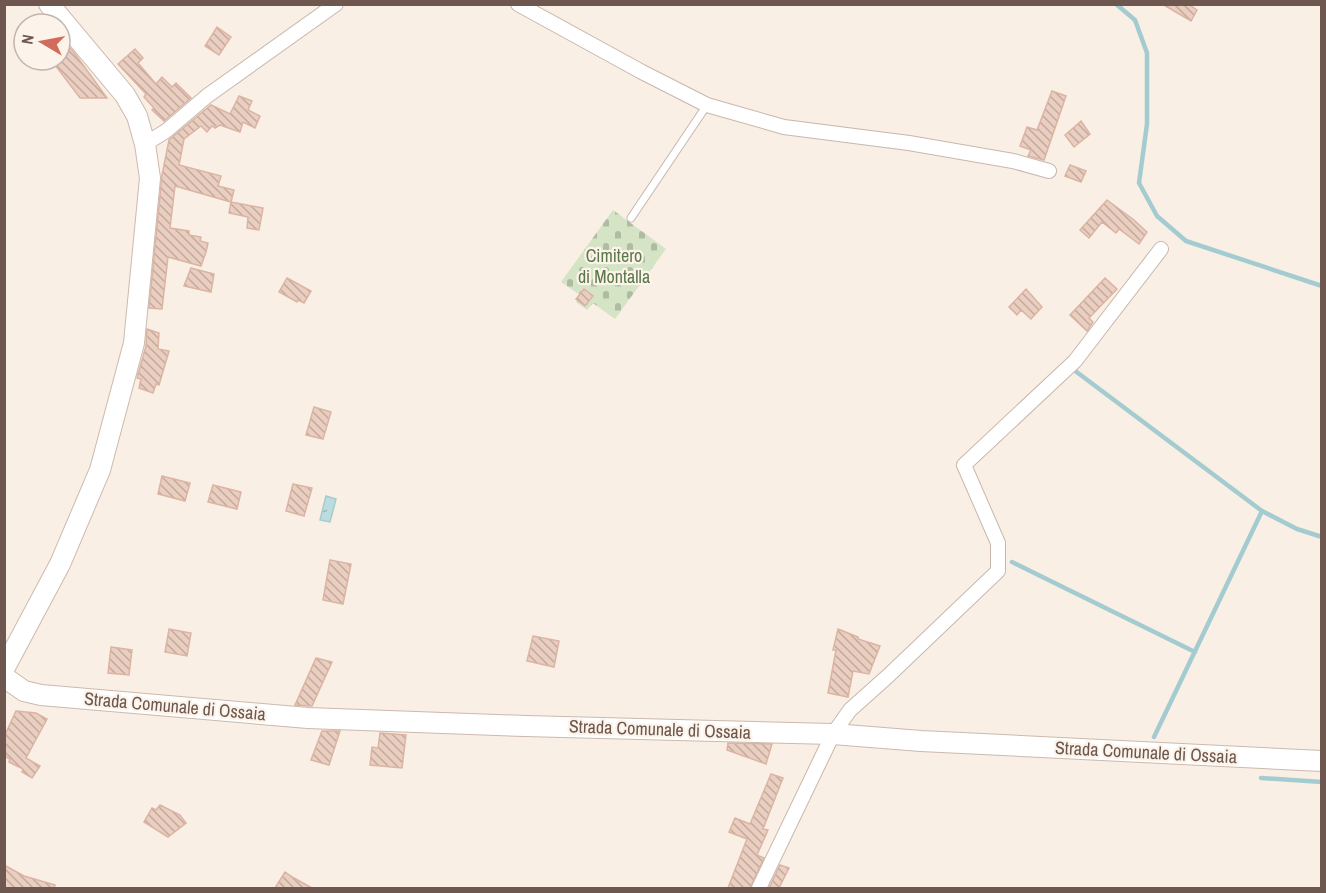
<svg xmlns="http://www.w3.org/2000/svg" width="1326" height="893" viewBox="0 0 1326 893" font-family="'Archivo Narrow',sans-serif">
<defs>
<pattern id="cemetery-stones" width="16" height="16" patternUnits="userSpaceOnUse" patternTransform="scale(1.5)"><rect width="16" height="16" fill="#d4e4c5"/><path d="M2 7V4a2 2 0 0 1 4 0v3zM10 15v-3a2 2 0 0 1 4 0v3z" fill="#b0bca2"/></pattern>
<pattern id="water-ripples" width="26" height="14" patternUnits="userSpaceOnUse" patternTransform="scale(1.5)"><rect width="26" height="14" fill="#bcdddf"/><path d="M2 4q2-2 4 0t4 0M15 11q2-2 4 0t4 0" fill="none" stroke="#9db6b7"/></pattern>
<pattern id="building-back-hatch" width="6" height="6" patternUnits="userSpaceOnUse" patternTransform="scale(1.5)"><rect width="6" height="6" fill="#eacec0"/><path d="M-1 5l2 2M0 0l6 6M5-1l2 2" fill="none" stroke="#c2aa9e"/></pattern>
</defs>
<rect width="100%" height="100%" fill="#f9efe5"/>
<path fill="url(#cemetery-stones)" d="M613,210L666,249L615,319L593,303L587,310L576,302L580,295L561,282Z"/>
<path fill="url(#water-ripples)" stroke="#a4ccd0" stroke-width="1.5" d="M326,496L336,499L330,522L320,520Z"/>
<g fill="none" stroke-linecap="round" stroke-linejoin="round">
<path stroke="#a4ccd0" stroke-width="4.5" d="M1116,4L1135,20L1147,53V124L1139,183L1157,216L1186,241L1322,286
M1074,370L1262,511L1297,529L1322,537
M1012,562L1195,652
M1154,737L1262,511
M1261,778L1322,782"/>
</g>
<path fill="url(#building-back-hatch)" stroke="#dbb4a3" stroke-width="1.5" d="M1162,4H1188L1197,10L1191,21Z
M217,27L231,37L219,55L205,46Z
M66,44L73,51L107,98H80L55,65L60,61V48Z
M135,49L143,58L138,63L156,84L162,77L172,87L176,83L191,98L164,121L152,110L154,108L144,97L146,94L118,64Z
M1052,91L1066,96L1044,160L1028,156L1031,150L1020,146L1027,127L1037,130Z
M239,96L252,101L248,110L260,116L255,128L243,122L240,132L220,125L215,128L212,126L207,132L201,126L184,139L179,165L221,176L218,186L234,190L231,202L175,186L170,228L189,231V235L201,237L200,241L208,243L206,252L201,266L168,257L162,309L149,308L162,175L169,140L211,105L230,114Z
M1081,121L1090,134L1074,147L1065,135Z
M1070,165L1086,171L1081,182L1065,176Z
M1107,200L1134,220L1147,232L1139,244L1119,229L1116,233L1102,222L1089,238L1080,230Z
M231,202L263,208L259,230L247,228L248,217L229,213Z
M191,268L214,274L211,292L184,286Z
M287,278L311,291L304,303L298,300L297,302L279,292Z
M1105,278L1117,289L1089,318L1093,322L1087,331L1070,315Z
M584,289L593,296L585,306L576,299Z
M1026,289L1042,307L1031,319L1021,310L1017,315L1009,307Z
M147,329L159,333L158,349L169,351L159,385L156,384L153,393L139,388L141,379L137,378L146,346Z
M314,407L331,412L323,439L306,435Z
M162,476L190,483L185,501L158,494Z
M293,484L312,488L304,516L286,511Z
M213,485L241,492L237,509L208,502Z
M330,560L351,564L343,604L323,600Z
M169,629L191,633L187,656L165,652Z
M838,629L858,637V639L880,646L869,674L853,671L848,697L828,693L836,650H833Z
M533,636L559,641L554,667L527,661Z
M111,647L132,650L129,675L108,673Z
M316,658L332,662L312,706L295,705Z
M16,711L36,713L47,719L26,758L40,766L32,778L22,772L23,769L9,762L10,759L4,756V737Z
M322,731H340L329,765L311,760Z
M380,733L406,735L402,768L370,765L372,747L378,748Z
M728,743L772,744L766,764L727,750Z
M771,774L783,778L763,829L768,830L757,855L764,858L750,888H728L747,839L729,832L735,818L750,824Z
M160,805L180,815L186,823L168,837L144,822L152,808L156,810Z
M4,865L24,876L55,885L54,888H4Z
M780,865L789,868L779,888H769Z
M285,872L294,878L312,888H275Z"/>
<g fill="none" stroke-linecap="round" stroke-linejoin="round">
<g stroke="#c8b7ad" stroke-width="9">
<path id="lane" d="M631,218L707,105"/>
</g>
<g stroke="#c8b7ad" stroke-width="16">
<path id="street" d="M518,4L642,72L707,105L784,127L909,143L1013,161L1049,171
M145,144L166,131L207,96L336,4
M759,888L833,734L850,710L888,676L998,571V543L964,465L1075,361L1161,249"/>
</g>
<g stroke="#cdb9ad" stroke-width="22">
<path id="secondary" d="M4,669L60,564L100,470L134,343L150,178L145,144L137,116L125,95L49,4
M4,677L24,691L41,695L308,718L525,726L833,734L921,741L1322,761"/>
</g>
<use href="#lane" stroke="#fff" stroke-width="7"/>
<use href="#street" stroke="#fff" stroke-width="14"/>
<use href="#secondary" stroke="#fff" stroke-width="20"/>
</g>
<g text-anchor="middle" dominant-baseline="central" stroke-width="4.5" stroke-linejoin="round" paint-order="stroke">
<g font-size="18" fill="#5b784a" stroke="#fcf4ea">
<text x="614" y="255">Cimitero<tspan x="614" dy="21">di Montalla</tspan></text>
</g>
<g font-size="18" fill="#6e574e" stroke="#fcf4ea">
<text transform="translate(175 706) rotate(5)">Strada Comunale di Ossaia</text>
<text transform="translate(660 729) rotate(2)">Strada Comunale di Ossaia</text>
<text transform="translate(1146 752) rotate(3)">Strada Comunale di Ossaia</text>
</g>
</g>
<rect width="1326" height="893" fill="none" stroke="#6e574e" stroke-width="12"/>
<g transform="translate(42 42) rotate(280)"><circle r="28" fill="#fcf4ea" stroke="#c3b5ac" stroke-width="1.5"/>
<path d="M0-4.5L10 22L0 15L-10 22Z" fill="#d26c5a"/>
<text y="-9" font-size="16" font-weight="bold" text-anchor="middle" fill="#6e574e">N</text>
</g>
</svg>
